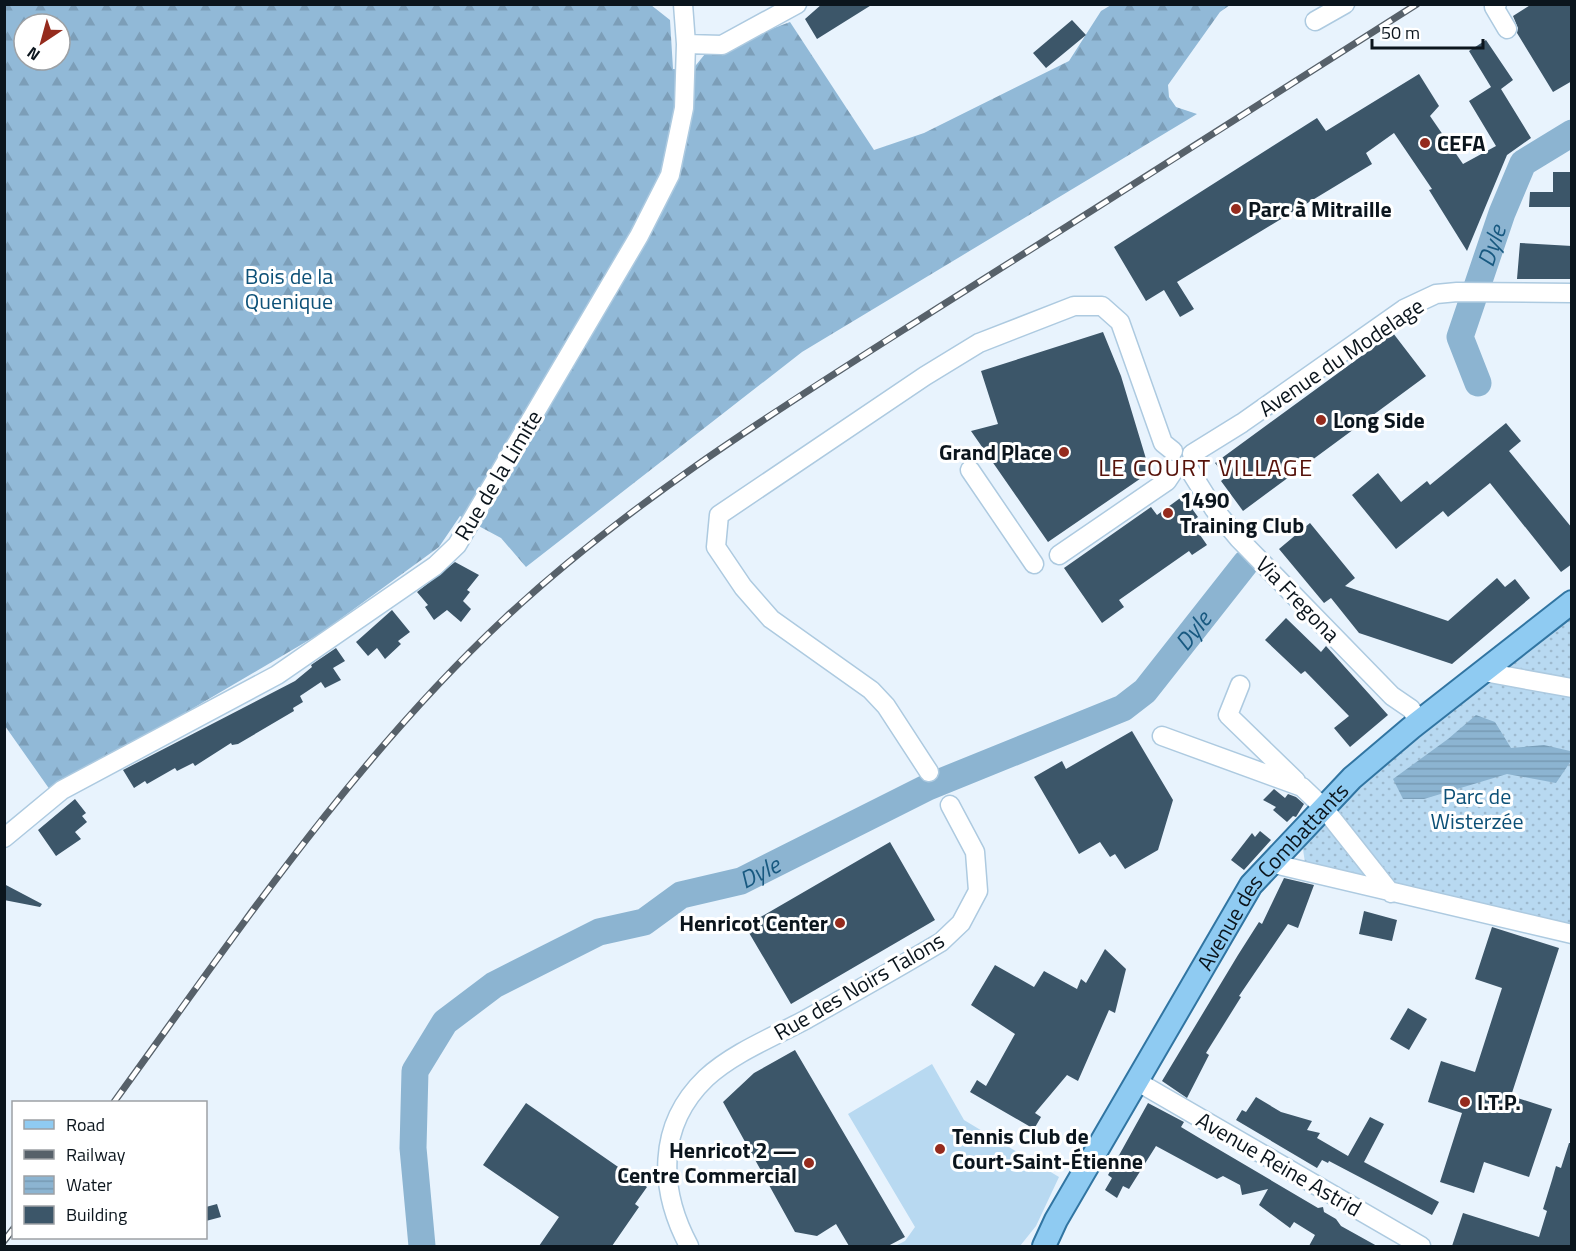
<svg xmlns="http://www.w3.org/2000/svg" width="1576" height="1251" viewBox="0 0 1576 1251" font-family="'Titillium Web',sans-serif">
<defs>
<pattern id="grass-dots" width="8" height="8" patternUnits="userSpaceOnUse" patternTransform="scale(1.5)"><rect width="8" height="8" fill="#b8d9f1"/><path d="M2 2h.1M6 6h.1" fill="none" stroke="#9db9ce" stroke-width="1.8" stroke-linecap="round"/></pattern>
<pattern id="forest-firs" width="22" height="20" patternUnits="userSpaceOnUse" patternTransform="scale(1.5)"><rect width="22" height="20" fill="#91b9d7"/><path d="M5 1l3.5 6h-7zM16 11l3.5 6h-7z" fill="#7c9eb8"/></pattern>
<pattern id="water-rules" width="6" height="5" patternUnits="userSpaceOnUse" patternTransform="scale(1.5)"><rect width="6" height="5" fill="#8cb4d1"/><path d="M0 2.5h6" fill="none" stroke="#779ab3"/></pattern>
</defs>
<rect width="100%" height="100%" fill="#e8f3fd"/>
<path fill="url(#grass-dots)" d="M1571,617V929L1305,863L1303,849L1357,783Z"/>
<path fill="url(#forest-firs)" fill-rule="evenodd" d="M4,5H651L670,20L673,69L692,70L705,54L790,22L874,150L924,133L1069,61L1101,11L1111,5H1230L1220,12L1168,85L1169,97L1176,107L1197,114L802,352L526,567L501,538L460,516L439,547L321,633L156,730L55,797L5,726ZM24,24H60V60H24Z"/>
<path fill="#b8d9f1" d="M932,1064L964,1120L1059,1177L1036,1226L1020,1246H895L905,1241L915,1227L848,1114Z"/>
<path fill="url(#water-rules)" d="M1476,715L1495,722L1511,748L1544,745L1570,751L1571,761L1556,783L1507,774L1424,799H1403L1393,779L1448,739Z"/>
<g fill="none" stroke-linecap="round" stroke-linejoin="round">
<g stroke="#8cb4d1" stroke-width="27">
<path id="s1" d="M1478,383L1460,337L1502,213L1523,163L1572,133"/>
<path id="s2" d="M422,1246L413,1148L415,1071L445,1022L494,985L599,932L644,922L681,895L741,881L928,787L1123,708L1145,691L1245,564"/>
</g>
</g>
<path fill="#3c5669" d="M822,4H873L817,39L805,19Z
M1532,4H1572V81L1553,92L1517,33L1518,28L1513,16Z
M1072,20L1086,35L1046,68L1033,53Z
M1486,40L1513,80L1501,89L1531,138L1507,155L1467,251L1429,190L1432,189L1394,133L1366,153L1372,164L1177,282L1194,309L1180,317L1164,290L1146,301L1114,247L1317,118L1326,131L1419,74L1439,106L1430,116L1463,164L1496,146L1469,101L1491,87L1469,51Z
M1553,172H1571L1572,207H1529L1530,192H1553Z
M1520,243L1572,246V279H1517Z
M1103,332L1121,376L1150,472L1048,542L971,431L998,424L981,371Z
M1393,333L1426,376L1243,511L1221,481L1226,477L1215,463Z
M1506,423L1521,441L1509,451L1572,528V564L1561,572L1490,483L1448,517L1443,511L1396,549L1352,495L1378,473L1401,502L1427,481L1430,485Z
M1183,496L1198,517L1191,522L1207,545L1192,555L1189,551L1119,600L1124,607L1102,623L1064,568L1151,507L1157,515Z
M1310,523L1355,578L1345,586L1448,621L1497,578L1505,587L1515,579L1530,598L1452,664L1359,633L1331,598L1324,603L1279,549Z
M455,562L479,575L467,590L470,592L463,601L471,609L461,622L447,610L434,620L425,607L428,605L417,592Z
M392,610L410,632L398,641L401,644L385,659L377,648L368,656L356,642Z
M1286,618L1321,652L1326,646L1388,715L1350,747L1334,728L1349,716L1305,671L1301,674L1265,640Z
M336,648L345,661L333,668L341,680L325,688L321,682L300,696L303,702L293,708L294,711L238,744L232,745L231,743L195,766L193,763L177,771L175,768L147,784L145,781L134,788L123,770L295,681L312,667L311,665Z
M1132,731L1173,800L1158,850L1125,869L1115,854L1110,857L1100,842L1079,854L1034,777L1062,761L1066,769Z
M1274,789L1285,798L1288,794L1296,797L1304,804L1296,817L1293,816L1287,822L1273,810L1276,807L1263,800Z
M75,799L86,813L82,816L87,822L75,832L81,839L56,856L38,830Z
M1260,831L1271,840L1244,870L1231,860L1252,833L1255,837Z
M890,842L935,920L791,1004L745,926Z
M1284,878L1314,885L1298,928L1288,924L1239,996L1241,997L1206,1053L1209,1055L1187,1098L1162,1081L1238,955L1259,922L1262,924Z
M4,884L42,904L40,907L4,900Z
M1364,911L1397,920L1392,941L1359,934Z
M1492,927L1559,948L1511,1096L1552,1109L1529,1177L1484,1162L1474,1193L1440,1182L1462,1113L1428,1102L1441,1061L1475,1072L1502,988L1475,979Z
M1105,949L1126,969L1115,1013L1109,1010L1078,1081L1067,1075L1035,1113L1041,1117L1034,1129L970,1092L977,1080L986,1086L1015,1034L971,1005L995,965L1034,987L1044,971L1077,989L1081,979L1086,983Z
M1408,1008L1427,1019L1409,1050L1390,1039Z
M795,1050L905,1237L888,1246H849L836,1224L817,1236L795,1232L723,1102L754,1073Z
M1256,1097L1281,1112L1312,1121L1307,1130L1320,1133L1317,1138L1348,1156L1370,1117L1384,1124L1364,1162L1439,1202L1432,1215L1329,1161L1328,1163L1322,1160L1317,1168L1236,1120L1242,1110L1246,1112Z
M526,1103L647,1187L635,1204L639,1207L612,1246H539L559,1217L483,1165Z
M1148,1103L1184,1122L1181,1127L1201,1139L1318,1208L1323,1207L1324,1212L1336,1219L1341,1226L1377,1246H1309L1315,1235L1294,1222L1290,1228L1259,1205L1268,1189L1242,1195L1240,1185L1223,1176L1217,1179L1156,1146L1129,1189L1123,1186L1117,1198L1105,1190L1112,1178L1108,1175Z
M1569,1143H1572V1246H1452L1463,1213L1539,1237L1547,1211L1543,1209L1552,1180L1556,1166L1561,1168Z
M217,1204L221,1217L206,1221V1207Z"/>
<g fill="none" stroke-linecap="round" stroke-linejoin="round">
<g stroke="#adcae0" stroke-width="21">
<path id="minor" d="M1497,4L1494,7L1507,29
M1315,21L1345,4
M686,44L722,45L797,4
M1192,454L1242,423L1404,309L1436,294L1457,292L1572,293
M1189,469L1214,509L1239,539L1392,696L1411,709L1419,722
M970,470L1034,564
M1059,555L1167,481L1175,469
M1484,672L1572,688
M1240,685L1228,715L1296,781
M1162,736L1302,787L1323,807L1391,893
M929,772L886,706L871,690L771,619L743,587L716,547L719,515L925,376L979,343L1074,306H1102L1120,322L1163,443L1173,451
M4,838L62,790L277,675L435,566L457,545L639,236L670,175L684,108L686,44L683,4
M1270,863L1572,934
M1138,1082L1421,1246
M689,1246C659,1190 656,1126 706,1078C733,1053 773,1037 805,1020C851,994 896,969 941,942L961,923L978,891L975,852L950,805"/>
</g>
<g stroke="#3175a2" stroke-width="26">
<g id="major">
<path id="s3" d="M1044,1246L1056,1220L1251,885L1352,778L1411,728L1572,602"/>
</g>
</g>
<use href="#minor" stroke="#fff" stroke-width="18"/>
<use href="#major" stroke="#8fcbf2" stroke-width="22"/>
<g stroke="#57616a" stroke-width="7">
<path id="rail" d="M114,1102C236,934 352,761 505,618C636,496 790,402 941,306C1100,206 1258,105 1417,4
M4,1241L14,1228"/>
</g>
<use href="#rail" stroke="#fff" stroke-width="4.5" stroke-dasharray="14" stroke-linecap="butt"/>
</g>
<g fill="#952b1d" stroke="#fff" stroke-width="2">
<circle cx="1425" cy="143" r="6"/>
<circle cx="1236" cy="209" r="6"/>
<circle cx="1321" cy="420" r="6"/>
<circle cx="1064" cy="452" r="6"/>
<circle cx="1168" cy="513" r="6"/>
<circle cx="840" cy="923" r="6"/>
<circle cx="1465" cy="1102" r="6"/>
<circle cx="940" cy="1149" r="6"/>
<circle cx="809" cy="1163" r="6"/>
</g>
<g text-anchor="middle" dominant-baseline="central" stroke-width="6" stroke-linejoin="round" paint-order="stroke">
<g font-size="22" font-weight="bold" fill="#0b151d" stroke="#fff" text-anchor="start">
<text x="1437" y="143">CEFA</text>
<text x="1248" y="209">Parc à Mitraille</text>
<text x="1333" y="420">Long Side</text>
<text x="1052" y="452" text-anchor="end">Grand Place</text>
<text x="1180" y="500">1490<tspan x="1180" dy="25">Training Club</tspan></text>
<text x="828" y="923" text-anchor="end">Henricot Center</text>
<text x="1477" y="1102">I.T.P.</text>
<text x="952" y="1136">Tennis Club de<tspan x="952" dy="25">Court-Saint-Étienne</tspan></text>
<text x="797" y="1150" text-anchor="end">Henricot 2 —<tspan x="797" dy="25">Centre Commercial</tspan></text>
</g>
<g font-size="22" fill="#0c5077" stroke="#fff">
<text x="289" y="276">Bois de la<tspan x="289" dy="25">Quenique</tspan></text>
<text x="1477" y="796">Parc de<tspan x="1477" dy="25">Wisterzée</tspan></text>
</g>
<g font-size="22" fill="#0b151d" stroke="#fff">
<text transform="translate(1341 357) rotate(-34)">Avenue du Modelage</text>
<text transform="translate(498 475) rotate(-59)">Rue de la Limite</text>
<text transform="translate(1298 599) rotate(46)">Via Fregona</text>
<text stroke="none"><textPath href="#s3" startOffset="436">Avenue des Combattants</textPath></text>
<text transform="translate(859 986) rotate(-30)">Rue des Noirs Talons</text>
<text transform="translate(1279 1164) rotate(30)">Avenue Reine Astrid</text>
</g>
<g font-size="24" font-style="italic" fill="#185980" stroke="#fff">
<text stroke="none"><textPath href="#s1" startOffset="146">Dyle</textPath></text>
<text stroke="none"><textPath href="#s2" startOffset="1090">Dyle</textPath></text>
<text stroke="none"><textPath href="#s2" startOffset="586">Dyle</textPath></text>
</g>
<g font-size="24" letter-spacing="1.5" fill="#56120a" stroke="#fff">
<text x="1206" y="467">LE COURT VILLAGE</text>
</g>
</g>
<rect width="1576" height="1251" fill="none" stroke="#0b151d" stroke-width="12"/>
<rect x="12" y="1101" width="195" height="138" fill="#ffffff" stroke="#9da1a5" stroke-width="1.5"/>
<rect x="24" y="1120" width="30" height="9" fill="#8fcbf2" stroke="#9da1a5" stroke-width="1.5"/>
<text x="66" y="1131" font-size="18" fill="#0b151d">Road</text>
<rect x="24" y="1150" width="30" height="9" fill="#57616a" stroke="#9da1a5" stroke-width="1.5"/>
<text x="66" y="1161" font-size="18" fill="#0b151d">Railway</text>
<rect x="24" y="1176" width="30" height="18" fill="url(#water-rules)" stroke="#9da1a5" stroke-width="1.5"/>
<text x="66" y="1191" font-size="18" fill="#0b151d">Water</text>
<rect x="24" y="1206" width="30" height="18" fill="#3c5669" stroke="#9da1a5" stroke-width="1.5"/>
<text x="66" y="1221" font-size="18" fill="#0b151d">Building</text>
<g transform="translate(42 42) rotate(216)"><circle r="28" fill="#ffffff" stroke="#9da1a5" stroke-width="1.5"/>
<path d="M0-4.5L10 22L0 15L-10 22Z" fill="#952b1d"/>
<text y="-9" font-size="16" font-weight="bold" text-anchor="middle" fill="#0b151d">N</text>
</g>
<path d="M1372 39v9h111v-9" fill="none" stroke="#0b151d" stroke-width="3"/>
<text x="1381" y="39" font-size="18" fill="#0b151d" stroke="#ffffff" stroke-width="4.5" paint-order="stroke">50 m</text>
</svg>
